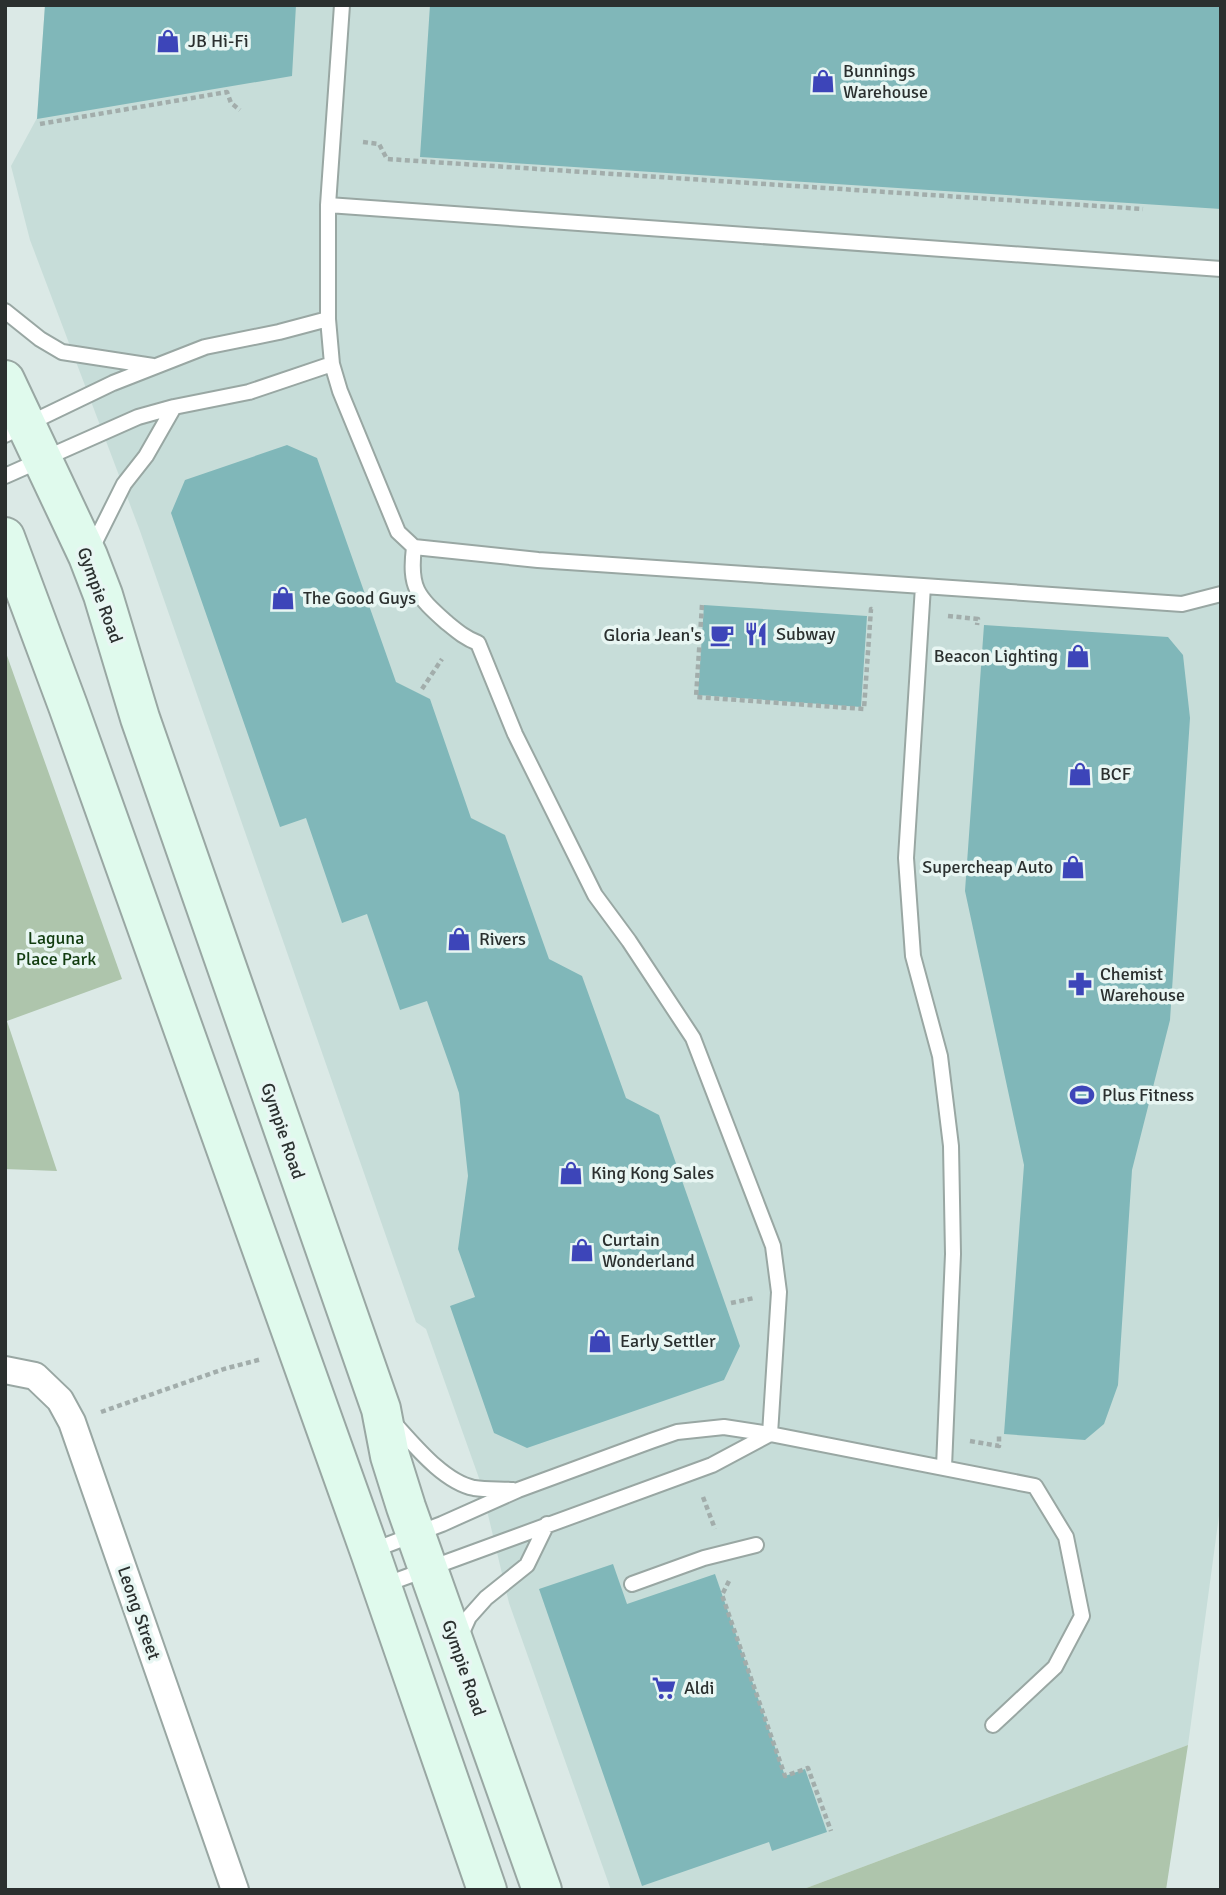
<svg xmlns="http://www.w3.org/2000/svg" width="1226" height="1895" viewBox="0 0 1226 1895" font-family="Signika,sans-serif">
<rect width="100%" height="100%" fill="#dbe9e6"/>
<path fill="#c7ddd9" d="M45,5H1221V1501L1188,1745L801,1890H611L509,1603L480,1481L426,1329L416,1322L140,531L30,240L11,166L37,118Z"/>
<path fill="#aec5ac" d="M5,650L122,979L7,1021L57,1171L5,1169Z
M1188,1745L1166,1890H801Z"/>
<path fill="#80b7b9" d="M45,5H296L292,76L37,119Z
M430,5H1221V209L420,157Z
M287,445L317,458L396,682L430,699L471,818L505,835L549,959L582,976L626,1098L659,1115L740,1346L724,1380L527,1448L494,1433L450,1306L475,1297L458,1249L468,1176L459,1093L450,1066L427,1001L400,1010L367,914L342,923L306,818L280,827L171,513L185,480Z
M704,605L867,616L861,707L698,695Z
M984,625L1168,637L1183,655L1190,718L1170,1020L1132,1170L1118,1385L1104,1424L1085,1440L1004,1434L1024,1165L965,891Z
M613,1564L627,1604L715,1574L785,1776L805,1769L827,1832L772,1851L769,1842L642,1886L539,1589Z"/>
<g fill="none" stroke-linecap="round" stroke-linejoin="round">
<g stroke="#99a7a3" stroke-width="18">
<path id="service" d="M342,5L328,205V319L332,364L340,391L398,532L414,547C409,588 417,596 446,622C457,631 465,638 478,643L515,734L595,895L629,941L693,1038L773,1246L779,1292L770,1434
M328,205L1221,269
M5,311L40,339L62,352L153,366
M5,435L113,383L205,347L279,332L328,319
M5,476L138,417L174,407L249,392L332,364
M414,547L538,560L923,586
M91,550L124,484L146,456L174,407
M394,1423C415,1446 444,1482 474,1488C487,1490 501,1489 513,1490
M944,1467L953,1254L951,1146L940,1056L913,956L906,858L923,586L1182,604L1221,594
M371,1551L442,1524L518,1490L651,1441L677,1432L724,1427L770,1434L1035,1486L1066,1537L1082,1616L1055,1667L993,1725
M632,1584L704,1558L756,1545
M384,1585L712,1465L770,1434
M460,1637L469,1617L486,1598L527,1565L547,1524"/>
</g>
<g stroke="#99a7a3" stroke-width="30">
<path id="minor" d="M5,1370L35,1376L60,1400L72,1422L235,1890"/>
</g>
<g stroke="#99a7a3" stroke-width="42">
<path id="secondary" d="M5,380L88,556L103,595L140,718L381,1409L390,1456L406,1507L542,1890
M5,537L68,706L370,1552L487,1890"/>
</g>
<path stroke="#a2adab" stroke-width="4.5" stroke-dasharray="5 3.5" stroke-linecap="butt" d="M40,124L227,92L231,103L240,110
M363,142L379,144L387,159L1143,209
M702,605L696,697L864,709L871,609L875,610
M948,616L978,619L977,625
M422,689L442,659
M731,1303L754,1298
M101,1412L224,1369L262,1359
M970,1441L999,1446V1433
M703,1497L715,1529
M729,1581L722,1595L785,1776L808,1768L831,1831"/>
<use href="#service" stroke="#fff" stroke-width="14"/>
<use href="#minor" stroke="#fff" stroke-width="26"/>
<use href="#secondary" stroke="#e0faed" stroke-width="38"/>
</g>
<defs>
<g id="shop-bare" transform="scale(1.89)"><path d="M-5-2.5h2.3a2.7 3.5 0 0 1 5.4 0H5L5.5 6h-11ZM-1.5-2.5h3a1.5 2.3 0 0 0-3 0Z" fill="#3d45b9" stroke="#e8f6f3" stroke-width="2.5" paint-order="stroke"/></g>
<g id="restaurant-bare" transform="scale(1.89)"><path d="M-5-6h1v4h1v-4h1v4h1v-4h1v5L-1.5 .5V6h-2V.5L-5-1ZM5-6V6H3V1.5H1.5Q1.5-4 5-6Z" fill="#3d45b9" stroke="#e8f6f3" stroke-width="2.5" paint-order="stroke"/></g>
<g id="cafe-bare" transform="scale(1.89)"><path d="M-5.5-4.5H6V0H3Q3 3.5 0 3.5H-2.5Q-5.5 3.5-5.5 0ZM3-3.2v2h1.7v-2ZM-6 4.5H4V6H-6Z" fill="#3d45b9" stroke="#e8f6f3" stroke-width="2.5" paint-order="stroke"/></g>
<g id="pharmacy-bare" transform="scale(1.89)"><path d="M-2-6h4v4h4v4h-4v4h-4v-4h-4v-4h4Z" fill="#3d45b9" stroke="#e8f6f3" stroke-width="2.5" paint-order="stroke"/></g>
<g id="stadium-bare" transform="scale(1.89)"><path d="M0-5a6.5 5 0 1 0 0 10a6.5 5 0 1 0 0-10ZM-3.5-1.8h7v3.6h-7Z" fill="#3d45b9" stroke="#e8f6f3" stroke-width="2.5" paint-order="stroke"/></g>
<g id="supermarket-bare" transform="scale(1.89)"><path d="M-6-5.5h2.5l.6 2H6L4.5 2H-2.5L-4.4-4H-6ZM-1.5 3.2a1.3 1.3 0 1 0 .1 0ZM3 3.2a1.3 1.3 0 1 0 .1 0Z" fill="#3d45b9" stroke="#e8f6f3" stroke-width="2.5" paint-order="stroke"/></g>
</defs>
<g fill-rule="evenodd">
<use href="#shop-bare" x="168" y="41"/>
<use href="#shop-bare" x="823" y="81"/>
<use href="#shop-bare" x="283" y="598"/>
<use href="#restaurant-bare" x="756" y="634"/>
<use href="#cafe-bare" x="722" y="635"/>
<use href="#shop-bare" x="1078" y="656"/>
<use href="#shop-bare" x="1080" y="774"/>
<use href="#shop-bare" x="1073" y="867"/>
<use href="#shop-bare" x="459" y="939"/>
<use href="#pharmacy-bare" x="1080" y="984"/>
<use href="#stadium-bare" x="1082" y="1095"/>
<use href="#shop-bare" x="571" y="1173"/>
<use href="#shop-bare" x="582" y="1250"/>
<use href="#shop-bare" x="600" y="1341"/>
<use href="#supermarket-bare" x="664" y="1688"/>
</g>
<g text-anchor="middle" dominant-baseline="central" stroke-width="7" stroke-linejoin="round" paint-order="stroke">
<g font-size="18" fill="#2b302f" stroke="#e8f6f3" text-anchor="start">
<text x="188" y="41">JB Hi-Fi</text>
<text x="843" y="71">Bunnings<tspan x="843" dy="21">Warehouse</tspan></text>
<text x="303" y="598">The Good Guys</text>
<text x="776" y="634">Subway</text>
<text x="702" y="635" text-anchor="end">Gloria Jean's</text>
<text x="1058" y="656" text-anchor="end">Beacon Lighting</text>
<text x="1100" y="774">BCF</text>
<text x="1053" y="867" text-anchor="end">Supercheap Auto</text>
<text x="479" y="939">Rivers</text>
<text x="1100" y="974">Chemist<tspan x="1100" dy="21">Warehouse</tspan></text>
<text x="1102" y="1095">Plus Fitness</text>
<text x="591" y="1173">King Kong Sales</text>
<text x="602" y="1240">Curtain<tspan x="602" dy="21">Wonderland</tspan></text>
<text x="620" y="1341">Early Settler</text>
<text x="684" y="1688">Aldi</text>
</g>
<g font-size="18" fill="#2b302f" stroke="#e8f6f3">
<text transform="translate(100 595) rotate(70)">Gympie Road</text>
<text transform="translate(283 1131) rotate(71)">Gympie Road</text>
<text transform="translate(139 1613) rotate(71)">Leong Street</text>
<text transform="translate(464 1668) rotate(71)">Gympie Road</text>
</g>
<g font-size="18" fill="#113c0f" stroke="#e8f6f3">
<text x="56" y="938">Laguna<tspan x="56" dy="21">Place Park</tspan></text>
</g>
</g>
<rect width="1226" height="1895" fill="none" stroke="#2b302f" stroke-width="14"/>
</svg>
